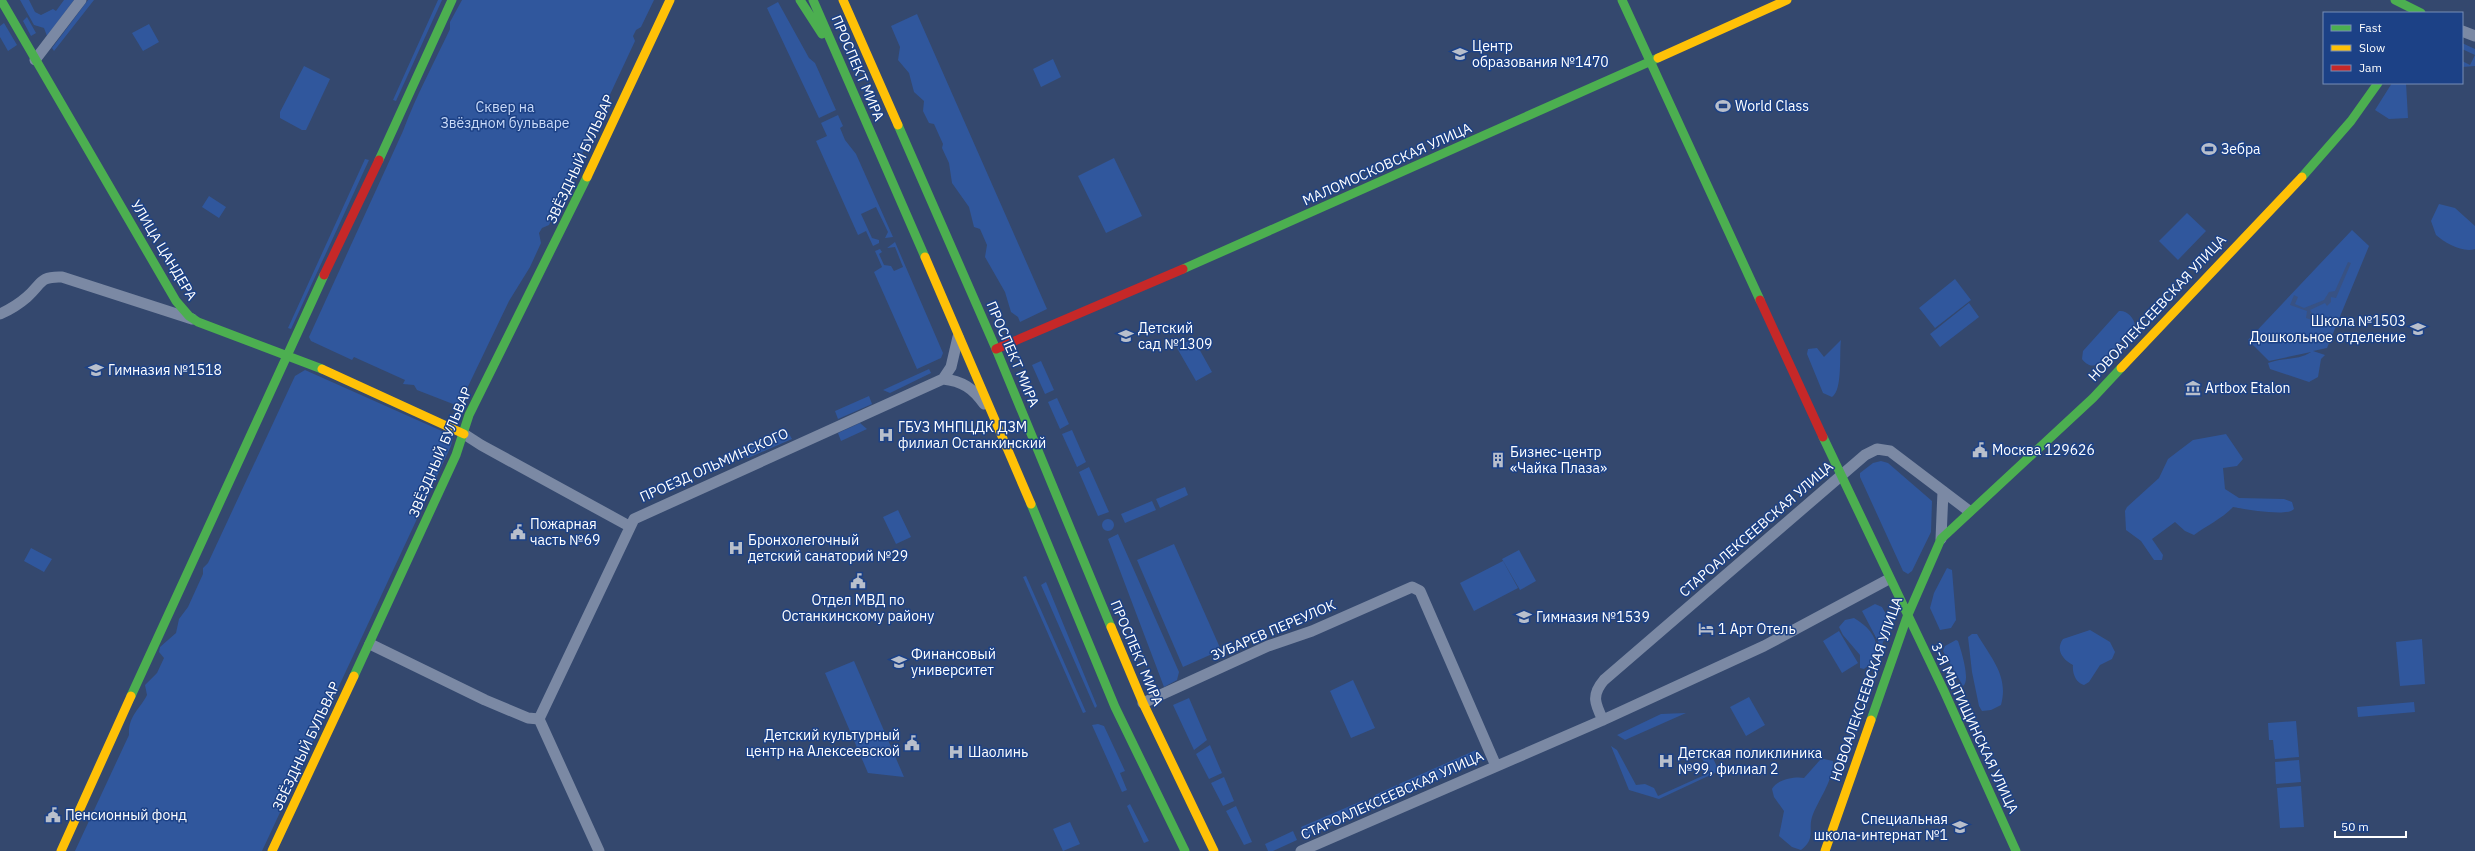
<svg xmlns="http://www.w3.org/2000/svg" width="2475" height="851" viewBox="0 0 2475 851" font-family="'IBM Plex Sans',sans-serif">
<rect width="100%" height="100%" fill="#34486e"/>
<path fill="#30579d" d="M20,0H29L35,12L41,15L53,9L56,11L64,0H74L47,36L44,28L34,25Z
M88,0H94L54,51L52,48Z
M438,0H442L396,101L393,100Z
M462,0H654L641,27L636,30L633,36L635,41L549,225L542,228L539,233L541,243L530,267L509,301L461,401L453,404L417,390L414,385L403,384L405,380L354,357L352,360L311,341L309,337L403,131C416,96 434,63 450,29V22Z
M778,2L809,58L815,63L836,110L819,118L767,8Z
M917,14L1047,309L1020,322L1018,317L1011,312L1005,292L985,257L987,245L980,229L974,227L969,207L952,183L949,163L942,148L943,144L934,124L929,123L923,111L924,101L914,92L909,73L898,60L900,47L891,26Z
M27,17L36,33L31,36L23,21Z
M4,23L17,45L8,51L0,37V26Z
M149,24L159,42L143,51L132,33Z
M2462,43L2475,49V66L2462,67V61L2470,65L2475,55L2462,49Z
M1053,59L1061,77L1041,87L1033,69Z
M304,66L330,79L306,130H302L280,118V112Z
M2392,83H2406L2408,118L2389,119L2375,110Z
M838,115L843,126L840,128L845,140L856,154L893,237L885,238L888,232L876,207L861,214L872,238L879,240V243L873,246L866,231L858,235L816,141L827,136L821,123Z
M1114,158L1142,216L1106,233L1078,176Z
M365,159L369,160L291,329L288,328Z
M209,196L226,207L219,218L202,207Z
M2439,204L2455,208L2475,226V249C2463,253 2445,243 2436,235L2431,221Z
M2187,213L2206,231L2178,260L2159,241Z
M2352,230L2369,246L2327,348L2313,351L2325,355L2321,359L2318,377L2309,382L2270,369L2268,363C2283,357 2298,361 2311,352L2269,361L2248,340Z
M895,242L943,353L941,358L917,369L874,272L882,267L875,251L880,249L882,252L879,254L884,265L891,266L894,271L903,267L895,247L887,248Z
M1955,279L1971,300L1935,328L1919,308Z
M1969,303L1979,317L1940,347L1930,334Z
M2119,311C2127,310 2134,318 2135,325C2127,334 2106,362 2095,365C2090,367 2085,363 2082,359L2083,351Z
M1193,338L1212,372L1196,381L1177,348Z
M1841,340C1839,353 1843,390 1832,397L1823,393L1807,354L1808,349L1817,348L1824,357Z
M1041,361L1054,390L1045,394L1032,365Z
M929,369L931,373L890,393L883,390Z
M305,370L453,436L451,446L262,851H75L129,735C128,716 140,709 147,695L145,685L157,673L164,658L159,652L160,647L176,633L179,619L188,607L203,574V568L208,563L295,376Z
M869,396L872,404L838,419L835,411Z
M1057,398L1069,424L1060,429L1048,402Z
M860,423L867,429L841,441L838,433Z
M1072,430L1086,462L1077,467L1062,434Z
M788,432L792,439L748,458L739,453Z
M2226,434L2243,459L2237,466L2223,468L2225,489L2239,498L2284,499L2292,502L2294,509C2288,517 2244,509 2233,507C2223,518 2206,526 2194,535L2185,531L2175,522L2152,539L2163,555L2162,560H2154L2141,541L2126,530L2125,511L2127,507L2159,478L2168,459L2193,440Z
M1881,461L1888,463L1932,501L1931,532L1912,571L1908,574L1903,571L1860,477V473L1873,463Z
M1089,467L1109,512L1098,516L1079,472Z
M1185,487L1188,495L1160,508L1156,499Z
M1152,501L1156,510L1125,523L1121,514Z
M898,510L911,537L896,544L883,517Z
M1102 525a6 6 0 1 1 12 0a6 6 0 1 1-12 0Z
M1118,534L1179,672L1177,680L1164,687L1108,539Z
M1174,544L1221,650L1183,667L1137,560Z
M31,548L52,559L44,572L24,561Z
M1519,550L1536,581L1520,590L1502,559Z
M1503,561L1518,588L1474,611L1460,583Z
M1947,568L1952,570L1956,620L1951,628L1940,630L1930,608L1934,593Z
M1026,576L1086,712L1083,713L1023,577Z
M1046,582L1097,706L1095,708L1041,585Z
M1875,604L1882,607L1891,623L1881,647L1862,611Z
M1854,618C1875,630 1887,651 1864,669L1860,668V655L1843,635L1839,627L1845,620Z
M2090,630L2110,642L2115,652L2112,659L2100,665L2089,682L2084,685C2076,683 2072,673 2073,665C2063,660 2055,650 2063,639Z
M1839,631L1858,663L1842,673L1823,641Z
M1972,634H1977C1991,658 2009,676 2001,705L1991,710L1982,711L1979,706L1972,672L1968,637Z
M2422,639L2425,684L2400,686L2396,642Z
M1956,640L1958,641C1961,650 1971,681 1963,686L1943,651L1945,646Z
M854,661L904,777L868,773L825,673Z
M1353,680L1375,728L1351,738L1330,691Z
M1749,697L1765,725L1746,736L1730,707Z
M1189,698L1207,740L1194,750L1173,705Z
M2414,702L2415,712L2358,717L2357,707Z
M1686,713L1625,740L1617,735L1661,714Z
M2296,721L2299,757L2275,759L2273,740H2269L2268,723Z
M1098,724L1104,726L1125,771L1120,773L1127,790L1122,792L1092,725Z
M1210,745L1222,773L1209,779L1196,754Z
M1611,746L1617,750L1636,785L1645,784L1654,788L1658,796L1709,773L1701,756L1710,752L1719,771L1659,799L1629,790Z
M1476,750L1480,759L1475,763L1403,795L1399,784Z
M1824,759L1833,761C1833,782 1819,798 1812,817C1808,830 1816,839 1801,850L1792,847L1779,836L1784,811L1774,797L1772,789C1776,780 1795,776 1804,778L1820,760Z
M2299,760L2301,782L2276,784L2275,762Z
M1224,777L1234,801L1223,806L1211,783Z
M1397,785L1401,794L1380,804L1375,795Z
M2301,786L2304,827L2280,828L2277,788Z
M1364,800L1368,809L1305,837L1301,827Z
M1130,804L1149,841L1144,843L1127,806Z
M1236,806L1252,842L1244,845L1226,811Z
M1070,822L1080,844L1063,851L1053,829Z
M1293,831L1297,840L1273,851H1268L1265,844Z"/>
<path fill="#385284" d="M2348,262L2351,263L2336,298L2331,297V302L2327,306L2325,303L2310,310L2314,316L2312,320L2306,318L2307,311L2290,305L2294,295L2298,297L2295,304L2304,308L2324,300L2329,292L2335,291Z"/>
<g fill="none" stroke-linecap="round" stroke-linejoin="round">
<path stroke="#7b89a4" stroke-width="11" d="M2462,31L2475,36
M35,60L81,0
M0,314C9,310 19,304 27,297C42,284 39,276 62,277L192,319
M943,379L951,367L958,337
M464,434L481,445L629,526
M1941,539L1943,491
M370,644L485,700L528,718L539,719
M1143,703L1268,646L1312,631L1412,587L1420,591L1496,766
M1603,720C1595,704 1591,695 1604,680L1865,455L1877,449L1890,451L1969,511
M599,851L539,719L634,519L943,379C962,381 973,388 984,404
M1301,851L1603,720L1764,646L1889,579"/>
<path stroke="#4caf50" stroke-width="9" d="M1,0L176,301L189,316L198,322L322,369
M800,0L822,34
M813,0L925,257
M1622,0L1760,300
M2395,0L2421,13
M898,125L996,349L1111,627
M379,160L452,0
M2302,177L2351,121L2378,83
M1183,269L1658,58
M1823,437L1944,691L2016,851
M1031,504L1115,707L1185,851
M354,676L456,455L469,415L587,177
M131,696L324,275
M1871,720L1907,617L1941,539L2093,398L2121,368"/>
<path stroke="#ffc107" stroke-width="9" d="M843,0L898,125
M1658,58L1787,0
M587,177L670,0
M925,257L1031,504
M2121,368L2302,177
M322,369L464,434
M1111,627L1143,703L1214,851
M61,851L131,696
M272,851L354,676
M1825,851L1871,720"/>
<path stroke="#c62828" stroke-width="9" d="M324,275L379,160
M1760,300L1823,437
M996,349L1183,269"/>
</g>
<defs>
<g id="school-bare" transform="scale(1.2)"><path d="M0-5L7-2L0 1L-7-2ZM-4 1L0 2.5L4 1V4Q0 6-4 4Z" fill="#b8bfcc" stroke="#1c4186" stroke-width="2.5" paint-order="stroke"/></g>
<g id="stadium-bare" transform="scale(1.2)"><path d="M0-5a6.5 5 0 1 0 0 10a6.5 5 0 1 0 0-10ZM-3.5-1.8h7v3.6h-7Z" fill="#b8bfcc" stroke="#1c4186" stroke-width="2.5" paint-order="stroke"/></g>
<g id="museum-bare" transform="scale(1.2)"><path d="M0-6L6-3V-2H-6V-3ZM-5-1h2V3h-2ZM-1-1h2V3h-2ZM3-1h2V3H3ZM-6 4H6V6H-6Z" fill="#b8bfcc" stroke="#1c4186" stroke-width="2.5" paint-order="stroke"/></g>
<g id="hospital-bare" transform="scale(1.2)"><path d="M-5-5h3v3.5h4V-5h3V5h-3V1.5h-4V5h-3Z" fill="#b8bfcc" stroke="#1c4186" stroke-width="2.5" paint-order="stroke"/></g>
<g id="civic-bare" transform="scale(1.2)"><path d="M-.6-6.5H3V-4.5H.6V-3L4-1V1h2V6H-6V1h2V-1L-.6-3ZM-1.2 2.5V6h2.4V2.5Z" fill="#b8bfcc" stroke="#1c4186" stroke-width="2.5" paint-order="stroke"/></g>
<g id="building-bare" transform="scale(1.2)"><path d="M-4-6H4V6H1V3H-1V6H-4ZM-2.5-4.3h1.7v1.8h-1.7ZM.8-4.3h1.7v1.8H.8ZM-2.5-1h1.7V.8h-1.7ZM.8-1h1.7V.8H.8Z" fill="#b8bfcc" stroke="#1c4186" stroke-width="2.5" paint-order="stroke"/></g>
<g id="hotel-bare" transform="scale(1.2)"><path d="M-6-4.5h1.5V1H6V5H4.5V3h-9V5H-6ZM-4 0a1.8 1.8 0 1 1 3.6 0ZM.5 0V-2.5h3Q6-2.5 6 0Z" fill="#b8bfcc" stroke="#1c4186" stroke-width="2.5" paint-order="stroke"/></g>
<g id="university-bare" transform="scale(1.2)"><path d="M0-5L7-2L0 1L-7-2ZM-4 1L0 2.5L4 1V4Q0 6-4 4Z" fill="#b8bfcc" stroke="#1c4186" stroke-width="2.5" paint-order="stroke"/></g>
</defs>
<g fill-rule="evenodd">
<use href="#school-bare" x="1460" y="54"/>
<use href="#stadium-bare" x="1723" y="106"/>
<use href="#stadium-bare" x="2209" y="149"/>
<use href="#school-bare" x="2418" y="329"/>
<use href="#school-bare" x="1126" y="336"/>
<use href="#school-bare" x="96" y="370"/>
<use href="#museum-bare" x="2193" y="388"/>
<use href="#hospital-bare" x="886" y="435"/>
<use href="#civic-bare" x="1980" y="450"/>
<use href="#building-bare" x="1498" y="460"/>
<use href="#civic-bare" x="518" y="532"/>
<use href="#hospital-bare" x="736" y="548"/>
<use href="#civic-bare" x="858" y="581"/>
<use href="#school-bare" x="1524" y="617"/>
<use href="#hotel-bare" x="1706" y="629"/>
<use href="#university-bare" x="899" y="662"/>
<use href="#civic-bare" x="912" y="743"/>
<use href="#hospital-bare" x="956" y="752"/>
<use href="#hospital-bare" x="1666" y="761"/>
<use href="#civic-bare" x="53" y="815"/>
<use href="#school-bare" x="1960" y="827"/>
</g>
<g text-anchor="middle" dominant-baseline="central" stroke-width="3" stroke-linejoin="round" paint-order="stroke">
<g font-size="14" fill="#fff" stroke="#1c4186" text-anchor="start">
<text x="1472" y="46">Центр<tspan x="1472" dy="16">образования №1470</tspan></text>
<text x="1735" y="106">World Class</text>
<text x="2221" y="149">Зебра</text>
<text x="2406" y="321" text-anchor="end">Школа №1503<tspan x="2406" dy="16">Дошкольное отделение</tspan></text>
<text x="1138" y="328">Детский<tspan x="1138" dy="16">сад №1309</tspan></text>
<text x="108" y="370">Гимназия №1518</text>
<text x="2205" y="388">Artbox Etalon</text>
<text x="898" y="427">ГБУЗ МНПЦДК ДЗМ<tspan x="898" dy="16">филиал Останкинский</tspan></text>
<text x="1992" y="450">Москва 129626</text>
<text x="1510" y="452">Бизнес-центр<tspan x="1510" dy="16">«Чайка Плаза»</tspan></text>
<text x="530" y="524">Пожарная<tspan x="530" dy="16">часть №69</tspan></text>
<text x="748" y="540">Бронхолегочный<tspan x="748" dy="16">детский санаторий №29</tspan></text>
<text x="858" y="600" text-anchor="middle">Отдел МВД по<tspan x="858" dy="16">Останкинскому району</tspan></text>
<text x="1536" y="617">Гимназия №1539</text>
<text x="1718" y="629">1 Арт Отель</text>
<text x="911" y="654">Финансовый<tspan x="911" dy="16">университет</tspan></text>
<text x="900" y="735" text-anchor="end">Детский культурный<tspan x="900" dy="16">центр на Алексеевской</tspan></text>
<text x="968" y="752">Шаолинь</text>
<text x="1678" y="753">Детская поликлиника<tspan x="1678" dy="16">№99, филиал 2</tspan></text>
<text x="65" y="815">Пенсионный фонд</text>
<text x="1948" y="819" text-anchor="end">Специальная<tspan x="1948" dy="16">школа-интернат №1</tspan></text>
</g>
<g font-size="14" fill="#fff" stroke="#1c4186">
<text transform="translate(858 68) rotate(67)">ПРОСПЕКТ МИРА</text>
<text transform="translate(580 159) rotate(-65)">ЗВЁЗДНЫЙ БУЛЬВАР</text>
<text transform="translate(1387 164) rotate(-24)">МАЛОМОСКОВСКАЯ УЛИЦА</text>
<text transform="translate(164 250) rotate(59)">УЛИЦА ЦАНДЕРА</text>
<text transform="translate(2157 308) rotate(-47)">НОВОАЛЕКСЕЕВСКАЯ УЛИЦА</text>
<text transform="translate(1013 354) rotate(67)">ПРОСПЕКТ МИРА</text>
<text transform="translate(440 452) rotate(-67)">ЗВЁЗДНЫЙ БУЛЬВАР</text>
<text transform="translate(714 465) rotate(-24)">ПРОЕЗД ОЛЬМИНСКОГО</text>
<text transform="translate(1756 529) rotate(-41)">СТАРОАЛЕКСЕЕВСКАЯ УЛИЦА</text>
<text transform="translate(1273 630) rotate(-23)">ЗУБАРЕВ ПЕРЕУЛОК</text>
<text transform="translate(1137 653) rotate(67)">ПРОСПЕКТ МИРА</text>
<text transform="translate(1866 689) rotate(-71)">НОВОАЛЕКСЕЕВСКАЯ УЛИЦА</text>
<text transform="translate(1975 728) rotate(65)">3-Я МЫТИЩИНСКАЯ УЛИЦА</text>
<text transform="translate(306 746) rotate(-65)">ЗВЁЗДНЫЙ БУЛЬВАР</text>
<text transform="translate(1392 795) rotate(-24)">СТАРОАЛЕКСЕЕВСКАЯ УЛИЦА</text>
</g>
<g font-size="14" fill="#c9daf8" stroke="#1c4186">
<text x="505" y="107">Сквер на<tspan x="505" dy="16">Звёздном бульваре</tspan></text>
</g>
</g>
<rect x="2323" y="12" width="140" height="72" fill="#1c4186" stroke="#778db6"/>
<rect x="2331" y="25" width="20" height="6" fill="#4caf50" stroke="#778db6"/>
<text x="2359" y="32" font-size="12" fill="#ffffff">Fast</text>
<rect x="2331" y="45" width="20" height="6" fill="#ffc107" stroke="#778db6"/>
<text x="2359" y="52" font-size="12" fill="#ffffff">Slow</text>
<rect x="2331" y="65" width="20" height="6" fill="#c62828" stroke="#778db6"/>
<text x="2359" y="72" font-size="12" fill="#ffffff">Jam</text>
<path d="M2335 831v6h71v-6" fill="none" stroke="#ffffff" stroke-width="2"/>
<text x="2341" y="831" font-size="12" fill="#ffffff" stroke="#1c4186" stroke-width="3" paint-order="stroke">50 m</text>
</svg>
